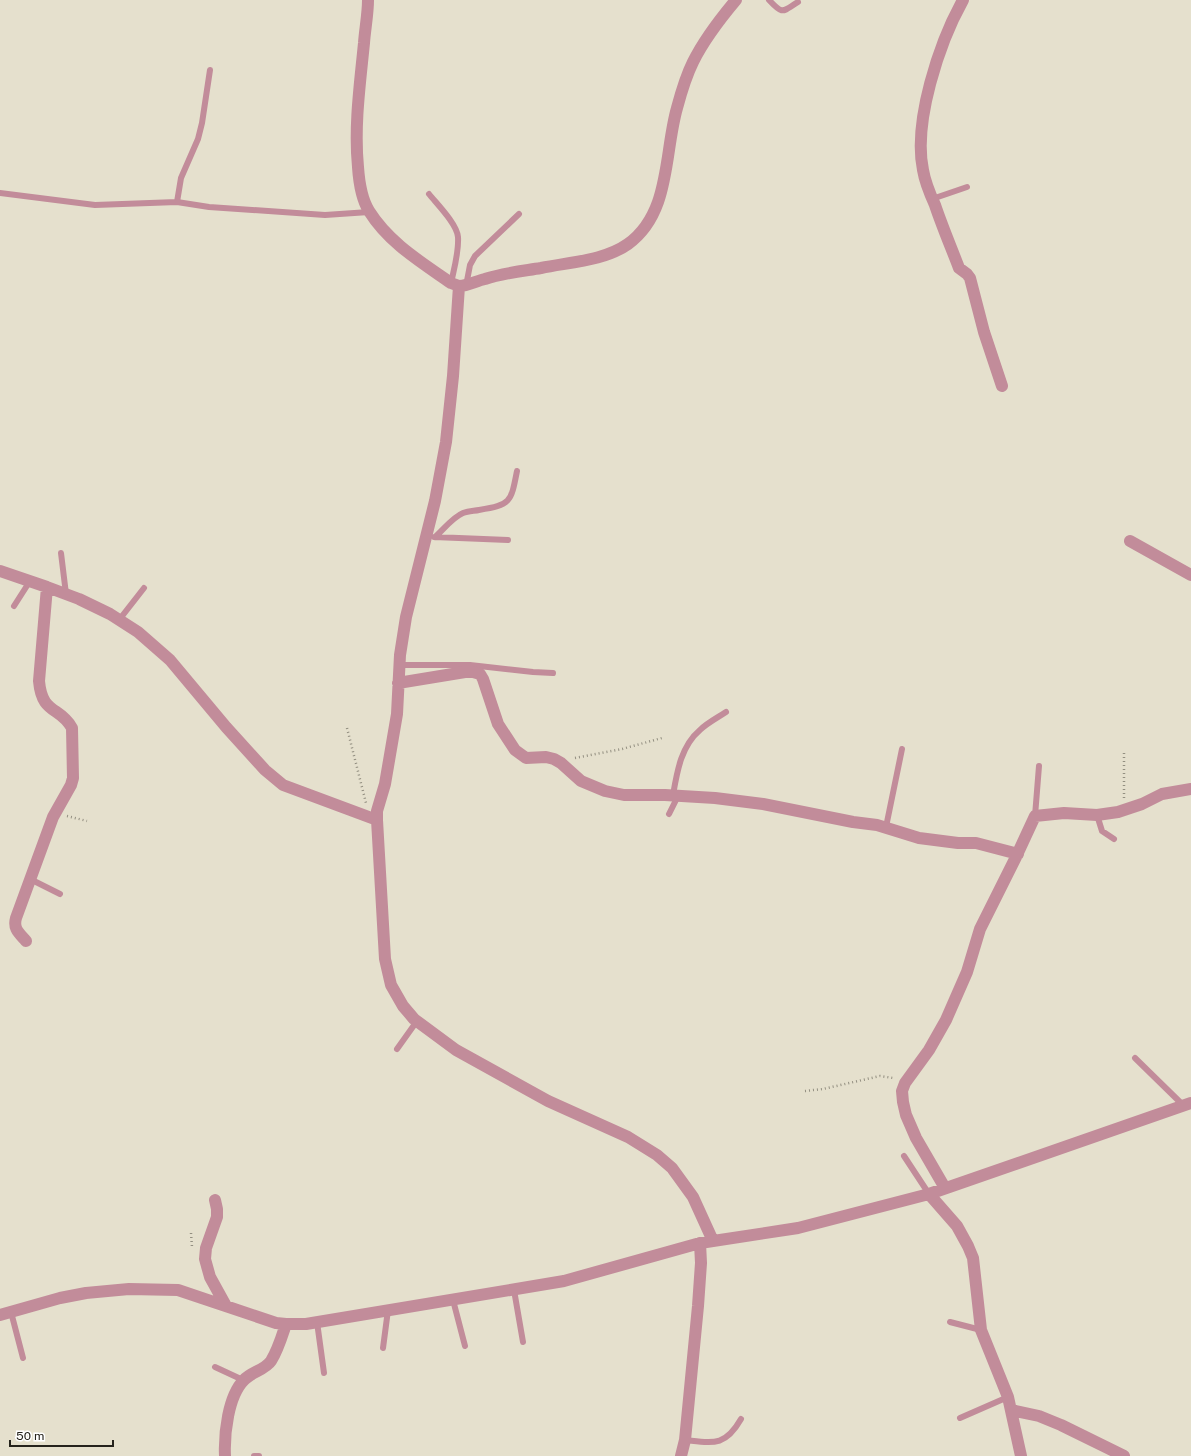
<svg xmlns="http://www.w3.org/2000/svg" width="1191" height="1456" viewBox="0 0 1191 1456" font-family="'Public Sans',sans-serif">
<rect width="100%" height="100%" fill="#e5e0cd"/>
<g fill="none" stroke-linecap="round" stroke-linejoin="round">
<path stroke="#938f81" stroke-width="2.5" stroke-dasharray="1 3" stroke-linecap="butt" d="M347,728L366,803
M575,758L622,749L662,738
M1124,798V753
M67,816L87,821
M805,1091L823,1089L880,1076L893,1078
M191,1233L192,1247"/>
<path stroke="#c28c9a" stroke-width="6" d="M769,0C783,15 782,12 798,2
M0,193L95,205L177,202L209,207L325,215L369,212
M429,194C437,204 457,224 458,237C459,252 454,269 451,283
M932,199L967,187
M177,202L181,178L198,139L202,123L210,70
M466,286L470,265L475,256L519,214
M434,537L508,540
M435,537C443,530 453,517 463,513C468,511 474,511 479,510C511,505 511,502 517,471
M61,553L66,594
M14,606L30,581
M119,620L144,588
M400,665H470L533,672L553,673
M673,795C677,772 681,746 700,730C707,723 717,718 726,712
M669,814L678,796
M1097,815L1102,831L1114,839
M1035,816L1039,766
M886,827L902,749
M30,879L60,894
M397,1049L417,1021
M1135,1058L1183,1105
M904,1156L929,1194
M514,1290L523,1342
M453,1300L465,1346
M11,1312L23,1358
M317,1322L324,1373
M950,1322L981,1330
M383,1348L388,1310
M215,1367L243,1380
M960,1418L1008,1397
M685,1440C713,1443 725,1447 741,1419
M254,1456H259"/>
<path stroke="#c28c9a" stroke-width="12" d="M368,0C368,14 365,29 364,43C360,84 354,126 358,167C359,182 361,198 369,211C389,243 421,262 451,283L459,286L453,376L446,442L435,501L406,617L400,655L397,714L385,784L377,811V820
M963,0C939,43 913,122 923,170C925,182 930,194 935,205C942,226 951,247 959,268L967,274L970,278L984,332L1002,386
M459,286C468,286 476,281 485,279C503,273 523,271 541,268C570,262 604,261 628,244C671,213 664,153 677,108C681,93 686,76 693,62C704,40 720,19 736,0
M1130,541L1191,575
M0,571L47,587L79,599L110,614L138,632L170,660L226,727L265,770L283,785L377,820L385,959L391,985L403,1006L414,1019L456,1050L548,1101L628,1137L657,1155L672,1168L693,1197L713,1241
M398,683L465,672H473L480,674L483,679L498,724L515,750L526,758L546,757L554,759L561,763L581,781L605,791L624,795H665L715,798L763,804L853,822L877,825L919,838L958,843H976L1018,854
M26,941C19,933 13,929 16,918L53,817L71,785L73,778L72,728C60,706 42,715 39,681L47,587
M945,1188L916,1138L906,1115L903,1102L902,1091L905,1083L929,1050L946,1020L967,972L980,929L1016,857L1035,816L1064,813L1097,815L1118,812L1142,804L1162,794L1191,789
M929,1194L957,1226L968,1246L973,1258L981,1330L1008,1397L1021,1456
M215,1200L217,1209V1217L206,1248L205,1259L210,1277L226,1306
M0,1315L60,1298L86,1293L129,1289L178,1290L276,1323L286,1324H306L564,1281L700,1243L798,1228L929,1194L1191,1103
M1011,1410L1039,1416L1061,1425L1124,1456
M225,1456C224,1434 228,1396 244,1380C251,1372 265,1370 271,1361C278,1350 282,1336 286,1324
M681,1456L685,1440L698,1306L701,1263L700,1243"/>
</g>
<path d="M10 1440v6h103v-6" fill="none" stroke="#25231c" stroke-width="2"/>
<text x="16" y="1440" font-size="12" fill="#25231c" stroke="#ffffff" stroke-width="3" paint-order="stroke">50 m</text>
</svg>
